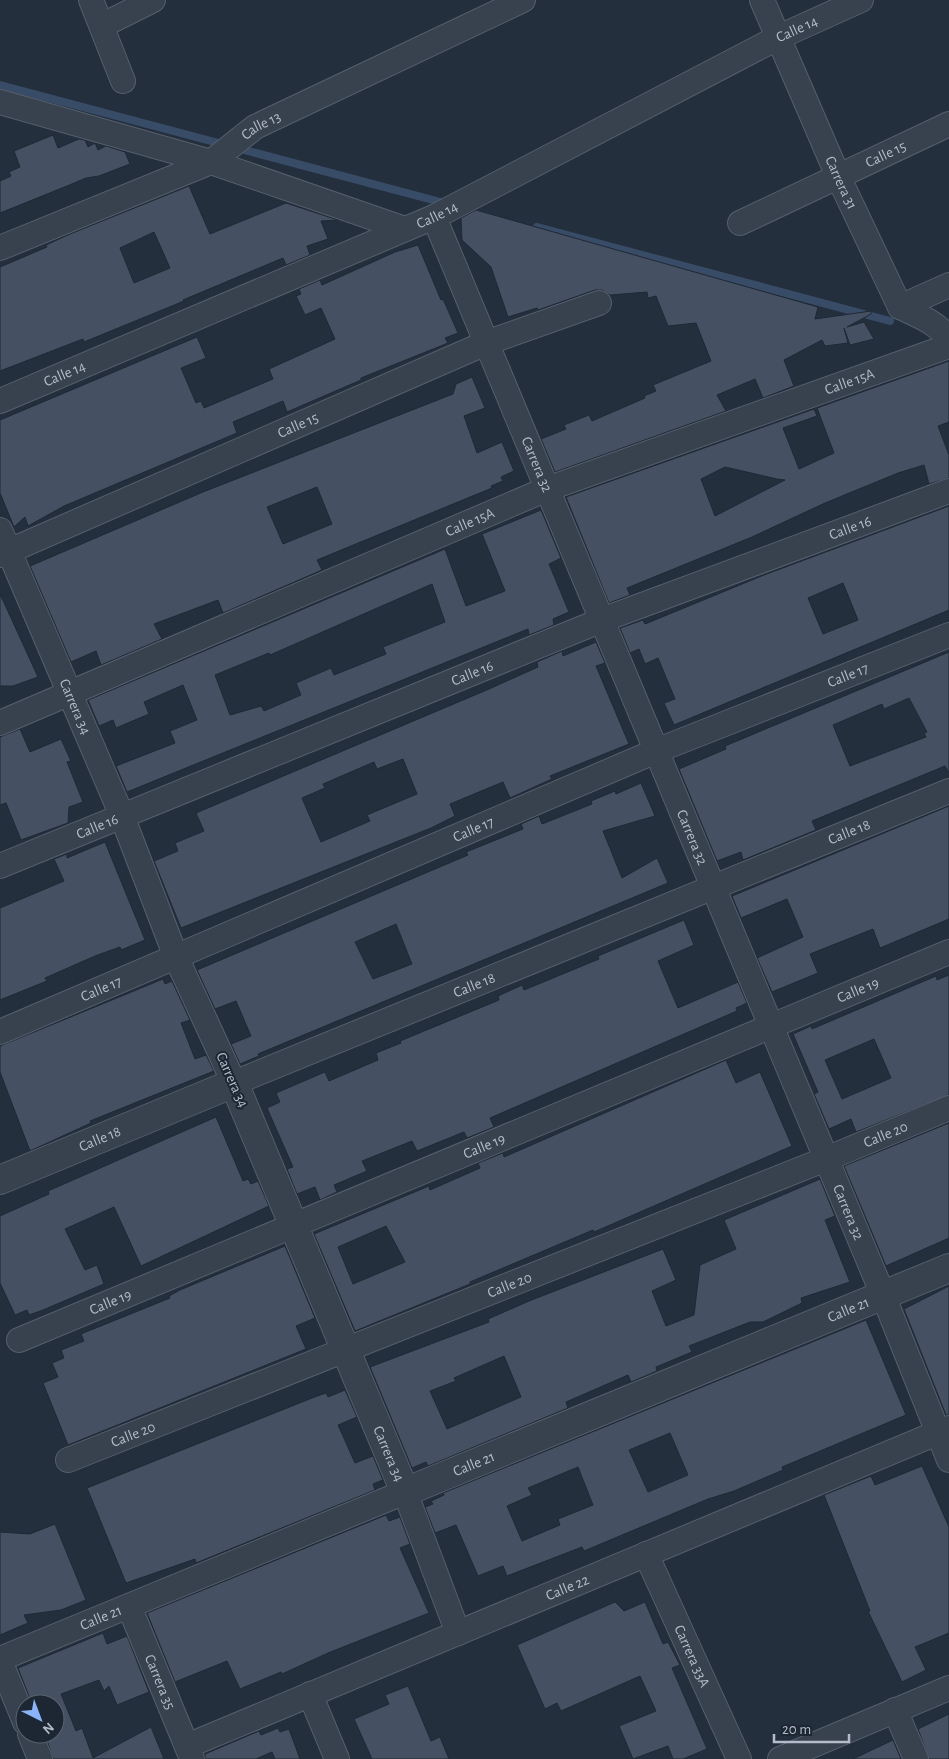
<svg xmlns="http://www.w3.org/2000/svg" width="949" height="1759" viewBox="0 0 949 1759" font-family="'Alegreya Sans',sans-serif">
<rect width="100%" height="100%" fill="#242f3e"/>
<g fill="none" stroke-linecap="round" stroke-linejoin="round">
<path stroke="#394c67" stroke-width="8" d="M0,85L226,145
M237,148L448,204
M537,227L890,321"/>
</g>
<path fill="#455162" stroke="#1f2835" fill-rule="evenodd" d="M53,135L58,148L79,139L85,140L88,147L95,143L98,150L106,146L125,152L130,164L99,176L86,178L67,186L0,213V181L11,176L9,172L20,167L14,151Z
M189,186L210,234L286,203L338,220L321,221L328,239L307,246L310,255L286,265L283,258L183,300L184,301L84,342L83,339L0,371V267L47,247L46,245L70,234ZM154,232L170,268L134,283L120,248Z
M476,210L818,307L815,319L871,311V314L847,327L864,322L874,339L850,345L844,328L848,343L825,346L822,340L784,360L794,386L763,398L755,379L717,395L726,411L555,472L541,439L566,429L564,425L589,415L592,421L645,398L644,396L656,391L653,385L711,361L696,323L668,326L656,296L648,298L647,292L610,295L602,290H595L538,310L537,308L508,317L491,267L462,240L461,218Z
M418,245L441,300L443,299L458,333L445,338L448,343L361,378V380L287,412L283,401L233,422L237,433L64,506L28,526L25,517L14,527L0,493V420L197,337L206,358L181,368L196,403L201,401L204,408L273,379L269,369L335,339L321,308L305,315L296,296L301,294L299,289L320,280L322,285L395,252Z
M949,361V422L938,426L949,455V478L929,484L924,465L898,473L825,503L752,537L627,588L630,595L609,603L566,497L814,409L817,416L783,428L799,469L834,453L817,408ZM725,467L777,479L785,480L715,516L701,479Z
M472,377L485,408L464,416L477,453L502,442L514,471L501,477L503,481L491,486L492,488L317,560L322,570L223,613L218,600L154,624L162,639L101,665L96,651L71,662L30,566L203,492L453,394L456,384ZM317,487L332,524L283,544L267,507Z
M949,506V610L674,725L664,703L675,699L658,658L645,664L639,649L630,653L620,628L643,620L645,624L764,575ZM843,583L858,620L823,634L808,598Z
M541,510L561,558L549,564L569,612L553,619L554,625L529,635L528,629L127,792L116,766L175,743L170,731L197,720L183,685L144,702L149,714L116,728L113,720L99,726L88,700L445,549L466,606L505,591L482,534ZM432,584L445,622L383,647L386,654L334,675L331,668L296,683L301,695L264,711L261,706L230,715L215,675L269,653L270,655Z
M0,594L38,677L13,686H0Z
M596,642L605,663L596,666L629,744L550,776L552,779L510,798L503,782L450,804L455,816L431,828L181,928L154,861L178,851L175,843L204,831L196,813L489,689L538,667L537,662L562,651L563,656ZM403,759L417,794L367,815L370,821L321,842L302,798L325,788L323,784L374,762L377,769Z
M949,652V773L945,766L812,821L816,830L743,860L741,852L717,861L679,769L726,749L725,746ZM909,698L927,732L924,733L926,737L850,766L833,725L882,704L884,709Z
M20,729L30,752L61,739L71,761L67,762L83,802L69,807L68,823L21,840L6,803L0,805V737Z
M641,783L655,816L603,831L622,878L657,858L668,883L258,1054L259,1056L240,1064L231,1044L251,1036L236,1001L215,1009L197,970L468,855L466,852L523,829L521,824L539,816L542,824L592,804L591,801L615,791L616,794ZM396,924L412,964L373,979L355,942Z
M949,806V919L880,948L873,929L810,954L818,973L772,992L757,958L803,937L787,899L741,918L732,896Z
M105,842L145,940L121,950L120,947L95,956L45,978L47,981L0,1000V908L64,881L54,859L67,854V858Z
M684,920L694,945L658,961L678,1008L738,982L747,1003L736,1008L737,1011L490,1118L494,1127L467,1138L464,1132L417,1151L412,1141L362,1161L367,1171L334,1185L337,1192L320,1200L315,1187L297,1194L287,1169L293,1167L267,1108L280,1102L276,1093L325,1072L329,1081L378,1060L376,1053L401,1043L400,1041L499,1000L498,996L522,985L524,990L599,959L598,956Z
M949,975V1095L856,1132L851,1119L829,1129L814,1094L818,1092L793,1034L811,1026L812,1029L936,976L937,980ZM874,1039L891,1078L842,1099L825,1060Z
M163,979L165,984L172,981L190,1020L181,1023L195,1059L206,1055L214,1071L90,1121L91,1123L30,1151L0,1072V1046Z
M726,1060L736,1083L760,1072L792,1146L594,1232L593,1230L470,1282V1284L355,1331L314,1234L429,1186L430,1190L480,1168L478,1163L503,1153L504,1157ZM386,1226L405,1262L353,1284L338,1247Z
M216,1117L243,1181L248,1179L251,1184L258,1181L269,1206L141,1266L114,1207L65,1229L85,1270L97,1265L104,1284L43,1310L29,1315L27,1310L15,1315L0,1283V1216L49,1194L48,1191Z
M949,1123V1238L886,1266L844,1166Z
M820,1179L835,1216L825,1220L850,1282L801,1298L802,1303L763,1322H750L689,1346L692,1352L656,1367L657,1371L631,1382L628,1375L566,1402L568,1408L428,1466L426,1462L412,1468L370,1367L489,1322L488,1319L529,1301L663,1249L676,1280L652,1291L666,1326L694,1315L700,1265L736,1249L724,1220ZM504,1356L521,1397L447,1429L430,1391L456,1381L454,1378Z
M285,1246L315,1318L296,1326L306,1349L68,1445L43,1383L58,1377L52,1363L64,1358L61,1350L84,1341L81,1334L170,1298L169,1296L180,1290Z
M949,1286V1415H946L904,1309Z
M866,1320L906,1415L782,1467L783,1470L734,1491L708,1499L584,1551L582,1547L507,1576L503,1566L478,1576L456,1525L435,1533L425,1507L433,1504L431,1501L444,1495L443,1493ZM670,1433L688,1475L648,1492L629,1450ZM578,1467L593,1505L558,1519L560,1525L522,1541L507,1506L532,1495L528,1488Z
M345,1390L357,1417L338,1425L355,1463L373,1456L383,1480L373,1484L375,1490L196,1563L195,1559L126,1583L87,1488L312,1398L326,1393L328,1397Z
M922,1466L949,1527V1633L915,1647L926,1670L902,1682L868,1611H870L824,1495L871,1476L875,1485Z
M386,1515L389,1521L400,1517L410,1544L400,1548L429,1613L328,1653L282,1674L281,1672L240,1689L227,1661L175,1682L147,1613Z
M55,1524L86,1600L61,1610L24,1615L28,1623L0,1635V1532L30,1534Z
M615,1602L624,1611L645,1602L663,1644L668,1642L680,1665L672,1668L707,1749L683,1759H673L668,1746L633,1759L619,1726L656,1711L640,1676L561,1711L557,1703L545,1709L517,1645Z
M103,1633L107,1644L127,1636L149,1692L117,1705L109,1686L104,1691L99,1680L61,1694L76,1731L82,1728L93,1758L151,1727L164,1759H53L45,1734H55V1704H32L18,1668Z
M408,1686L431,1741L440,1737L449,1759H372L354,1719L389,1704L385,1695Z
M949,1714V1759H929L918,1729Z
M278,1728L280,1732L289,1729L300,1759H275L272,1752L256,1759H205V1754L259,1731L261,1735Z
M893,1740L901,1759H853Z"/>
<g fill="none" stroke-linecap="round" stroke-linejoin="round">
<g stroke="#565f6c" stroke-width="26">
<g id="minor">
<path d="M91,0L123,81"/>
<path id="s1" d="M762,0L838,176L900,307C919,316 936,322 949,339"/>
<path d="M103,25L153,0"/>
<path d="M0,102L211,162L405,229"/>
<path id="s2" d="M434,217L883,1295L949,1460"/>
<path id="s3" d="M740,223L949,124"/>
<path id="s4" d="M0,248L211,162L255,127L523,0"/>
<path d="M900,307L949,285"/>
<path id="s5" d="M0,401L434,217L779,37L861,0"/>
<path id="s6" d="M0,530L122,816L176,957L234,1083L949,791"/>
<path id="s7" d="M0,555L486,343L599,303"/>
<path id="s8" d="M0,723L547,489L949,346"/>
<path id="s9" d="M0,866L602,620L949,491"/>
<path id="s10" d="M0,1032L656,751L949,635"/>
<path id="s11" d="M19,1340L949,952"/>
<path id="s12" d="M68,1460L826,1159L949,1108"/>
<path id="s13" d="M646,1554L739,1759"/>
<path id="s14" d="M129,1606L192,1759"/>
<path id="s15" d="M0,1659L405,1492L458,1633"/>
<path d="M0,1661L25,1722"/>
<path d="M310,1694L337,1759"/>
<path d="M895,1710L916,1759"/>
<path d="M30,1734L40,1759"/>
<path id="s16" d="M187,1746L949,1428"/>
<path d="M780,1759L949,1688"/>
</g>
</g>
<g stroke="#565f6c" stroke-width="30">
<g id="tertiary">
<path id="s17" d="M0,1180L234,1083L405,1492L949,1268"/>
</g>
</g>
<use href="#minor" stroke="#38414e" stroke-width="24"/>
<use href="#tertiary" stroke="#38414e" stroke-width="28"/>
</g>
<g text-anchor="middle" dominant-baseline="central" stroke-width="4" stroke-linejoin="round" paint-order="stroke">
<g font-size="15" fill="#b4bcc9" stroke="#1d2633">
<text stroke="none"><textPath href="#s5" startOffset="880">Calle 14</textPath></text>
<text stroke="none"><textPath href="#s4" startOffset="290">Calle 13</textPath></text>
<text stroke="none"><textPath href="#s3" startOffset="161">Calle 15</textPath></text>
<text stroke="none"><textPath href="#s1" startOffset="199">Carrera 31</textPath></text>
<text stroke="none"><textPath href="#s5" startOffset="475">Calle 14</textPath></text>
<text stroke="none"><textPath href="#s5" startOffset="70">Calle 14</textPath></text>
<text stroke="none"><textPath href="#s8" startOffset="916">Calle 15A</textPath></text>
<text stroke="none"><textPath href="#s7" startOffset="325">Calle 15</textPath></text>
<text stroke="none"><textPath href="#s2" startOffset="268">Carrera 32</textPath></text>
<text stroke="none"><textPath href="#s8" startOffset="511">Calle 15A</textPath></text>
<text stroke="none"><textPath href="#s9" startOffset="915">Calle 16</textPath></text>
<text stroke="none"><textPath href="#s9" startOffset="510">Calle 16</textPath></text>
<text stroke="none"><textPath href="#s10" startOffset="920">Calle 17</textPath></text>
<text stroke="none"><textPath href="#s6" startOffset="192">Carrera 34</textPath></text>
<text stroke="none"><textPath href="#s9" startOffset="105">Calle 16</textPath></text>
<text stroke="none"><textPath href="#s10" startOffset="515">Calle 17</textPath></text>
<text stroke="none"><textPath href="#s6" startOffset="1265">Calle 18</textPath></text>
<text stroke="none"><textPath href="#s2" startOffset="672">Carrera 32</textPath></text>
<text stroke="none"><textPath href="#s6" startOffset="860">Calle 18</textPath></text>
<text stroke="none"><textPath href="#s10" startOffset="110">Calle 17</textPath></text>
<text stroke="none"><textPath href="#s11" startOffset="909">Calle 19</textPath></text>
<text transform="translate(232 1080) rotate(66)">Carrera 34</text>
<text stroke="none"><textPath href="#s12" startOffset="880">Calle 20</textPath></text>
<text stroke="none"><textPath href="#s17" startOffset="108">Calle 18</textPath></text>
<text stroke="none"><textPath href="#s11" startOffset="504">Calle 19</textPath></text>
<text stroke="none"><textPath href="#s2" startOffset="1078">Carrera 32</textPath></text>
<text stroke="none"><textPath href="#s12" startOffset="475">Calle 20</textPath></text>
<text stroke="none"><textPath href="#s11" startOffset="99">Calle 19</textPath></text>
<text stroke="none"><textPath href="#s17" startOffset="1176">Calle 21</textPath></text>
<text stroke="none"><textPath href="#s12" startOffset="70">Calle 20</textPath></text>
<text stroke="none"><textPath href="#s17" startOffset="655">Carrera 34</textPath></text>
<text stroke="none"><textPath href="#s17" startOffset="771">Calle 21</textPath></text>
<text stroke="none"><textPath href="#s16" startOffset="412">Calle 22</textPath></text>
<text stroke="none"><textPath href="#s15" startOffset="109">Calle 21</textPath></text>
<text stroke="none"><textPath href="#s13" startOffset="112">Carrera 33A</textPath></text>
<text stroke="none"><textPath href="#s14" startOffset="82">Carrera 35</textPath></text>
</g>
</g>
<g transform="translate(40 1719) rotate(138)"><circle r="24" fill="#1d2633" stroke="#59626f"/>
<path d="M0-4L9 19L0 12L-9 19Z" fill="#8ab4f8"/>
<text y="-8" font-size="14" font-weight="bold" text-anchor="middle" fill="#b4bcc9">N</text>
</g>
<path d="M774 1734v8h75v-8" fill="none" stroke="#b4bcc9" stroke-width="2.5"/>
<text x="782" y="1734" font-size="15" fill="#b4bcc9" stroke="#1d2633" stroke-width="4" paint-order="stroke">20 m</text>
</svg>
